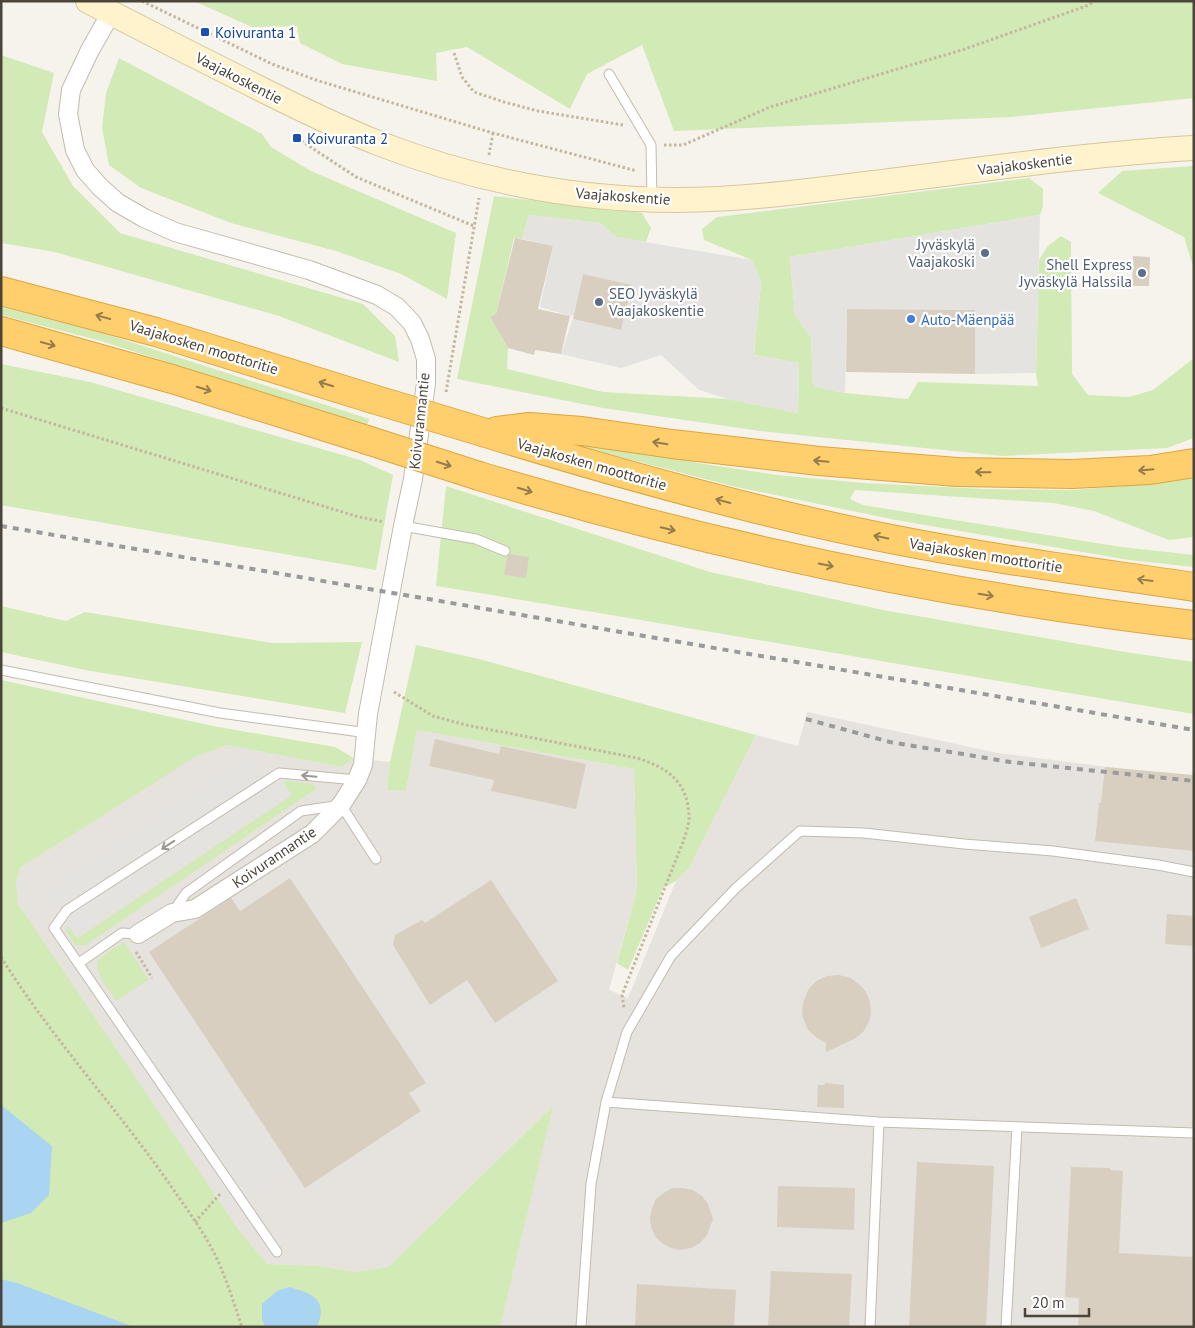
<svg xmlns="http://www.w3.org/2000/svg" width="1195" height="1328" viewBox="0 0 1195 1328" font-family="'PT Sans',sans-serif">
<rect width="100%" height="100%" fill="#f6f3ec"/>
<path fill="#e6e2dd" d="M807,712L998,753L1194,778V1327H500L552,1107L388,1267L355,1272L318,1266L267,1264L238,1229L47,952L18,904L16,882L20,868L194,757L227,745L342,767L354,758L390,762L387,790L406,791L417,730L634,769L637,890L609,990L628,998L676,881L689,868L756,735L798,746Z"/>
<path fill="#d2eab5" d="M194,1H1194V98L1012,117L674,131L642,45L587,74L570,109L467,47L436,53L437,81L342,64L300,43L297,26L252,27Z
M1,55L54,73L42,132L73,186L120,233L363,304L395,336L399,362L279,316L55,252L1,243Z
M119,58L262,134L271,147L311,171L456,233L447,299L401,274L336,251L231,223L141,188L109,165L102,128L106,93Z
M1194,166V270L1184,237L1098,193L1122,171Z
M1029,178L1043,189V206L1040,215L790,257L795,315L811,337L813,386L845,393L908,399L918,382L1038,386L1036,373L1039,260L1048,246L1061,236L1071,242L1072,374L1088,395L1129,397L1153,390L1194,358V438L1167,448L1002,456L760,431L603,408L457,379L494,196L642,213L651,228L646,242L616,237L600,223L529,215L522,239L514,238L496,314L490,317L508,348L507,369L603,392L728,399L798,413L799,363L754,355L761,282L752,260L704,240L702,229L717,217Z
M1,307L103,333L369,419L367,426L101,341L1,315Z
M1,364L90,382L360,460L393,475L376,570L1,505Z
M559,441L628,448L698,463L777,475L863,483L984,489L1073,490L1149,484L1194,476V537L1169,540L1094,511L1054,503L855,490L850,499L863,505L1121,547L1194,555V567L1129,560L896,520L736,487Z
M446,486L710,572L883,610L1125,652L1194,662V714C941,672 689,627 436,586Z
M1,606L66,621L85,612L272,643L362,642L345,713L85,670L1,652Z
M416,645L479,659L756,735L689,868L676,881L663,888L628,970L617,963L637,890L634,769L417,730L406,791L387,790L390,762Z
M1,680L213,726L335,747L354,758L342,767L227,745L195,757L20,868L16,882L18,904L238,1229L267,1264L318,1266L355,1272L388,1267L553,1106L500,1327H1Z
M286,781L314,784L316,789L84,946L75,945L66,931L68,926L78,938L291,795L283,782Z
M124,942L149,980L117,1001C111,992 92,971 99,960C104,953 117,947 124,942Z"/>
<path fill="#e5e3e0" d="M529,215L600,223L616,237L752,260L761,282L754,355L799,363L798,413L728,399L699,390L661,355L621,368L561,354L573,319L621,330L631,285L583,274L574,315L570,316L540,307L553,246L522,239Z
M1040,215L1036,373L975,374V310L847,309L845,393L813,386L811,337L795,315L790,257Z
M247,758L257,771L283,782L292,795L77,938L48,894Z
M158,974L287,1170L232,1206L103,1010Z"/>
<path fill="#a9d4f2" d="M1,1105L52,1146L49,1195L31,1213L1,1223Z
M1,1279L17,1283L134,1327H1Z
M289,1287C311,1293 329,1299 317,1327H265L262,1319V1304L277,1291Z"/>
<path fill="#d8cfc1" d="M515,238L553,246L538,309L570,316L561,354L535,350L534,355L508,348L490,317L496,314Z
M1133,256L1150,257L1149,286H1132Z
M583,274L632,285L621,330L573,319Z
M847,309L975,310V374L846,372Z
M510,554L529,557L526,578L504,575L507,557Z
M435,739L499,754L501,746L586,764L576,809L491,791L494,780L429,766Z
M1105,767L1194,775V851L1095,841L1099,803H1101Z
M290,878L426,1083L409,1093L421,1111L305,1188L149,952L231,898L240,911Z
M491,880L558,981L495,1023L467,980L430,1005L393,945L395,935L422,920L425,923Z
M1076,898L1089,929L1041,948L1029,917Z
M1167,914L1194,916V946L1165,944Z
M839,975L851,978L862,987L866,992L870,1002L871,1014L869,1022L863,1032L856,1038L826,1052V1043L817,1038L808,1030L802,1015L803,1003L808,990L816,981L827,976Z
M825,1083L844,1085V1108L817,1107L818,1085H825Z
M917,1162L994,1166L986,1327H909Z
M1071,1167L1110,1168V1170L1123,1171L1119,1253L1194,1257V1327H1078L1079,1298L1065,1297Z
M778,1186L855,1188L854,1230L777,1227Z
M672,1188H682L693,1190L702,1196L708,1204L713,1219L707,1235L700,1243L691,1248L680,1250L671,1248L662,1243L655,1236L651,1227L650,1218L652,1208L656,1199L664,1193Z
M771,1271L852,1274L849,1327H768Z
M637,1284L736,1290L734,1327H635Z"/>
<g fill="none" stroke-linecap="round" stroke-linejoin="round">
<g stroke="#c2bbae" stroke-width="11">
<path id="lane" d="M609,74L651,145L652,200
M403,526L476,539L505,551
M1,670L220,713L368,733
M172,913L186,893L301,811L341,805L376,859
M79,963L122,933L138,934
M606,1102L879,1122L1194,1133
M277,1252L54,928L67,910L279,773L357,780
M581,1327L591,1184L606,1102L627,1032L671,956L736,888L800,831L864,833L964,844L1053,851L1158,865L1194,872
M870,1327L879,1122
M1006,1327L1017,1127"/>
</g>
<g stroke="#c2bbae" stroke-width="20">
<path id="street" d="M111,13L90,50L71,90L68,114L75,150L85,170L100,187L118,203L144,218L175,232L309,270L377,295L397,307L412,323L420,339L426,359V383L413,479L403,526L368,714L363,765L357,780L341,805L312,834L195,909L172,913L138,934"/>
</g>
<g stroke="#d6c79b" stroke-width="26">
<path id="secondary" d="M88,1C138,27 187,52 237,77C284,101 330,124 378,143C473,180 575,200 677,200C742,200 808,191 873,183C979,170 1086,154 1194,148"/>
</g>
<g stroke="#e0a43c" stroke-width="30">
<path id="highway" d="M1,291L156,332L373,399
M1,331L172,379L364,439
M497,431L529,427L582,431L672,444L819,461L957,472L1072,474L1150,470L1194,463
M486,433C619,474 754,512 891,539C991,559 1093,572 1194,587
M479,476C712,546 951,597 1194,625"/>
</g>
<path stroke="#c4b79f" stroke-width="3" stroke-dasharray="2.5 2.5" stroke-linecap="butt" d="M142,1L272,64L319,81L493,133L637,171
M454,53L462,77L474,92L504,102L538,111L623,125
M297,138L356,177L474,226
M664,145H683L770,107L965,49L1089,5L1094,1
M489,155L493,133
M446,392L479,198
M1,408L359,517L384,522
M394,692L433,716L466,725L637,758C668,768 689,782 689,819C689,826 685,835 683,842L622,995L624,1008
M136,952L152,978
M1,957C52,1039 118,1109 173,1189C186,1208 201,1228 212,1249C225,1273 233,1301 242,1327
M195,1222L220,1194"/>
<use href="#lane" stroke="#fff" stroke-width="9"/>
<use href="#street" stroke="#fff" stroke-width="18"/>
<use href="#secondary" stroke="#fff3cd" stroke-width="24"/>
<use href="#highway" stroke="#ffcf6e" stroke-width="28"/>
<path stroke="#9a9a9a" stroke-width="4" stroke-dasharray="6 6" stroke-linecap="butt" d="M1,526L1194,730
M806,719L890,742L1010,762L1194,781"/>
<g stroke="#e0a43c" stroke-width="30" stroke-linecap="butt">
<path id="highway-bridge" d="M373,399L486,433
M364,439L479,476"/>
</g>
<use href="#highway-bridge" stroke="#ffcf6e" stroke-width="28"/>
</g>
<defs><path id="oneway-shaft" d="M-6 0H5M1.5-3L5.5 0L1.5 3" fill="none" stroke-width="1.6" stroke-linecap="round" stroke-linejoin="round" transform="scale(1.25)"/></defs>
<g stroke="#937c4e">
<use href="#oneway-shaft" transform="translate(103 317) rotate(-165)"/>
<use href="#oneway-shaft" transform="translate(48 344) rotate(15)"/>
<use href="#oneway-shaft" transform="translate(326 384) rotate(-163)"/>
<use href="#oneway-shaft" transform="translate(204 389) rotate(17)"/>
<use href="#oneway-shaft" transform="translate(660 443) rotate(-171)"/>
<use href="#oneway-shaft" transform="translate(821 461) rotate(-175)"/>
<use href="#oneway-shaft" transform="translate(444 464) rotate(18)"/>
<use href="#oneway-shaft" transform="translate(1146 470) rotate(175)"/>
<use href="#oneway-shaft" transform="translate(983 472) rotate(-179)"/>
<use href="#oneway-shaft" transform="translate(525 490) rotate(17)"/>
<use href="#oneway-shaft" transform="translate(723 501) rotate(-165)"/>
<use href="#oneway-shaft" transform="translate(668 529) rotate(14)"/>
<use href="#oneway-shaft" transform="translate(881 537) rotate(-168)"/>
<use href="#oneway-shaft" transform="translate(826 565) rotate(11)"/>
<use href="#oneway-shaft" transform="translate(1145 580) rotate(-172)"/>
<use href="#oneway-shaft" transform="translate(986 595) rotate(10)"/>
</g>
<g stroke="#9c9892">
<use href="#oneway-shaft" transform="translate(309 776) rotate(-175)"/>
<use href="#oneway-shaft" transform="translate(168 845) rotate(147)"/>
</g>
<g fill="#1a4fb4" stroke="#fff" stroke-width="2">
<rect x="200" y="27" width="10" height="10" rx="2.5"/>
<rect x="292" y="133" width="10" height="10" rx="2.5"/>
</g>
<g fill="#5c6f8a" stroke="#fff" stroke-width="2">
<circle cx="985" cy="253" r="5"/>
<circle cx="1142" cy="273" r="5"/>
<circle cx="599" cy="302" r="5"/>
</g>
<circle fill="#3f7fe0" stroke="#fff" stroke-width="2" cx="911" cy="319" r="5"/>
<g text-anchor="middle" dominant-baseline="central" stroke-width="4.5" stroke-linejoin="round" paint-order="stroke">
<g font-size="15" fill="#164399" stroke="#fff" text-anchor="start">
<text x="215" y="32">Koivuranta 1</text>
<text x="307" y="138">Koivuranta 2</text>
</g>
<g font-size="15" fill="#4b4439" stroke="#fff">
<text transform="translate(239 78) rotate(27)">Vaajakoskentie</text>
<text transform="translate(1025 164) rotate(-7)">Vaajakoskentie</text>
<text transform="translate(623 196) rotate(4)">Vaajakoskentie</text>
<text transform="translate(204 347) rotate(17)">Vaajakosken moottoritie</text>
<text transform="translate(419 421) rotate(-84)">Koivurannantie</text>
<text transform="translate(592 464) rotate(16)">Vaajakosken moottoritie</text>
<text transform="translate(986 555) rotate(9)">Vaajakosken moottoritie</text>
<text transform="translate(274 857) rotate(-34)">Koivurannantie</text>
</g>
<g font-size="15" fill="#4e5e75" stroke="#fff" text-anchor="end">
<text x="975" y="244">Jyväskylä<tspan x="975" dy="17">Vaajakoski</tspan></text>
<text x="1132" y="264">Shell Express<tspan x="1132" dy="17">Jyväskylä Halssila</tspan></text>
<text x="609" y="293" text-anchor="start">SEO Jyväskylä<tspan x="609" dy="17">Vaajakoskentie</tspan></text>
</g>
<g font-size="15" fill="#366cbe" stroke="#fff" text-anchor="start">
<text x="921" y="319">Auto-Mäenpää</text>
</g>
</g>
<rect width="1195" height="1328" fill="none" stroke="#4b4439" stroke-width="5"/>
<path d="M1025 1308v8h64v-8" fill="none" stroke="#4b4439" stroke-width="2.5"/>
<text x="1032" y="1308" font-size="15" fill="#4b4439" stroke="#ffffff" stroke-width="4" paint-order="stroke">20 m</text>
</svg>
